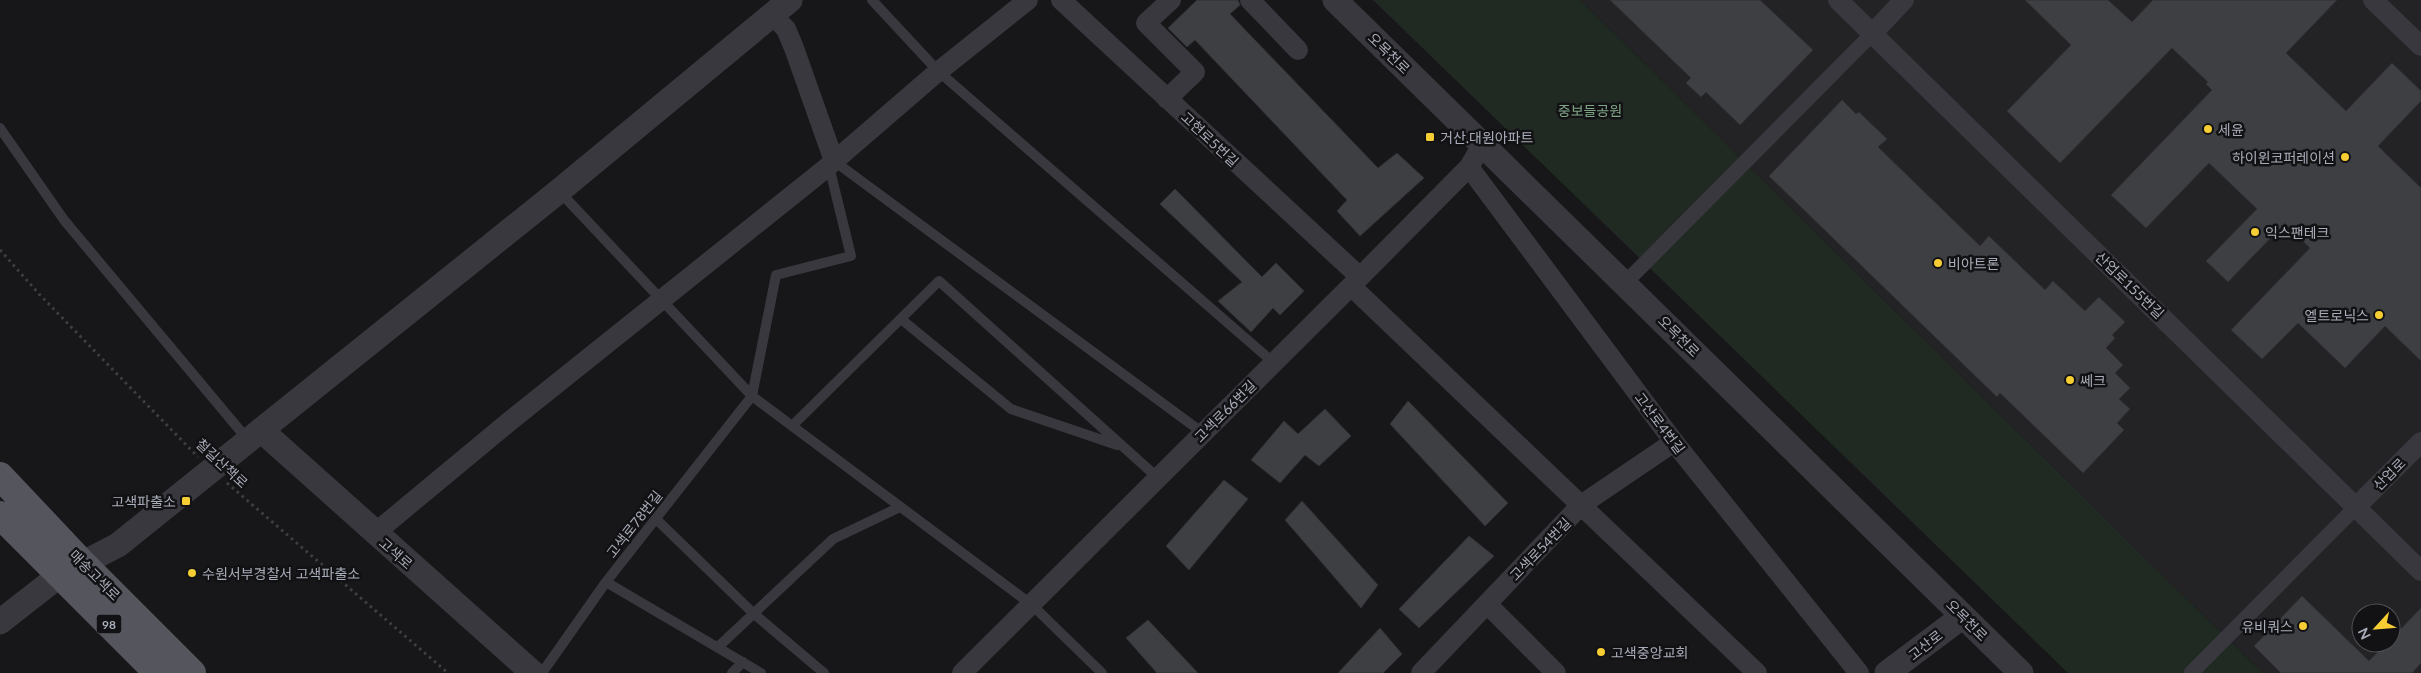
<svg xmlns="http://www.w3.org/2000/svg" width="2421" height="673" viewBox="0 0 2421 673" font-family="Lato,'Noto Sans KR',sans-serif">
<rect width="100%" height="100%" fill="#171719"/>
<path fill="#232326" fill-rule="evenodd" d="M1580,0H2421V673H2262ZM2361,613H2391V643H2361Z"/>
<path fill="#212923" d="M1373,0H1580L2262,673H2068Z"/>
<path fill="#3e3f43" stroke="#313135" d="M1197,0H1238L1240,5L1230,14L1378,168L1397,153L1424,178L1360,236L1337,211L1347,200L1195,40L1187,47L1168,28Z
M1610,0H1760L1813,50L1740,125L1706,92L1701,97L1686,83L1691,78Z
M2025,0H2108L2132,22L2153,0H2337L2286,53L2346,111L2392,63L2421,91V101L2378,146L2421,188V361L2385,326L2345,368L2298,323L2262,359L2231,330L2310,248L2285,223L2228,282L2206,261L2257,209L2209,163L2146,228L2111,195L2212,90L2206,84L2208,82L2172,48L2060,163L2007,111L2071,45Z
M1842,100L1856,114L1859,112L1887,139L1878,147L1980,246L1989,236L2045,290L2053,281L2085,311L2099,297L2125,322L2112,335L2115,338L2106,348L2123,365L2115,373L2130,388L2119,399L2130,409L2117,423L2124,430L2083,473L2000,393L1997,397L1769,176Z
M1175,189L1262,277L1276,263L1304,291L1280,315L1273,308L1251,332L1218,301L1242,282L1160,204Z
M1408,401L1508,503L1485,526L1390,424Z
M1325,409L1351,436L1319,466L1305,455L1280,483L1251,460L1284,421L1298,434Z
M1224,480L1248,499L1189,570L1166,546Z
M1302,501L1378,585L1361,608L1285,520Z
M1469,536L1494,556L1419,628L1399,609Z
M2302,596L2369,661L2387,643H2391V639L2421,608V663L2412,673H2281L2254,646Z
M1148,620L1198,673H1157L1126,638Z
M1380,628L1402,654L1383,673H1338Z"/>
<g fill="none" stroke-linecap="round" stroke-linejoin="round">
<path stroke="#3e3f45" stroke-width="3" stroke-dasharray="2.5 4" stroke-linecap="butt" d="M0,250L40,295L198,457
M227,483L448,673"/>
<path stroke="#38383e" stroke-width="10" d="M872,0L938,71L1274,363
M0,128L64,220L248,440
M834,161L1203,433
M559,191L752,396L1032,605L1102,673
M901,319L1011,409L1117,445
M792,426L939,281L1158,478
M656,519L753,613L824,673
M606,582L761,673
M718,647L833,539L900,507
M542,673L606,582L752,396L776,275L851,256L829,166
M732,673L743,662"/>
<path stroke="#38383e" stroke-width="15" d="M1625,283L1872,34
M2191,673L2356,507"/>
<path stroke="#38383e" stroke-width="20" d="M1061,0L1360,277
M1250,0L1298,50
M1838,0L2421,571
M2373,0L2421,46
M772,15L786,29L794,48L834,161
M1872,34L1904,0
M1167,99L1195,72L1146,23L1171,0
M1469,167L1674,442L1859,673
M1351,286L1757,673
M2356,507L2421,442
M375,533L510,421L825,169L934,75L1028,0
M1487,604L1556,673
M962,673L1360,277L1469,167L1483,143
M1421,673L1581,505L1674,442"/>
<path stroke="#38383e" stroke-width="25" d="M1335,0L2021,673
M261,430L533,673
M0,622L60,575L118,545L559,191L790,0
M1887,673L1963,616"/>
<path stroke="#54555d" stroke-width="28" d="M0,476L83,564L192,673
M0,515L158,673"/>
</g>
<g fill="#f6cd32" stroke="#121214" stroke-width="2">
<circle cx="2208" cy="129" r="5"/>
<rect x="1425" y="132" width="10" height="10" rx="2.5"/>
<circle cx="2345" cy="157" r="5"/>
<circle cx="2255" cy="232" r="5"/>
<circle cx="1938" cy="263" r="5"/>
<circle cx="2379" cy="315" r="5"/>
<circle cx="2070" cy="380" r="5"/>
<rect x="181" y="496" width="10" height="10" rx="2.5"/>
<circle cx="192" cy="573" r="5"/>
<circle cx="2303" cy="626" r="5"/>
<circle cx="1601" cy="652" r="5"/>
</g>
<g text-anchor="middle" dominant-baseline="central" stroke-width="5" stroke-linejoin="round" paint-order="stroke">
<rect fill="#121214" stroke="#7c7e88" stroke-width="1" x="96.5" y="614.5" width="25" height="19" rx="4"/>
<g font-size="12" font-weight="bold" fill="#a9acb9">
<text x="109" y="624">98</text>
</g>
<g font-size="14" fill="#a9acb9" stroke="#121214">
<text transform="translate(1389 53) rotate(44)">오목천로</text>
<text transform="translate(1210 139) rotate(43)">고현로5번길</text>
<text transform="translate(2130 285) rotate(44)">산업로155번길</text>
<text transform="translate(1679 336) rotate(45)">오목천로</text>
<text transform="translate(1225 411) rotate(-45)">고색로66번길</text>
<text transform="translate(1660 423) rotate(53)">고산로4번길</text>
<text transform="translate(222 463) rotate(43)">철길산책로</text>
<text transform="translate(2389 474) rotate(-45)">산업로</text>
<text transform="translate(634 524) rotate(-52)">고색로78번길</text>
<text transform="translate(1540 549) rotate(-46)">고색로54번길</text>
<text transform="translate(396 553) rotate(41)">고색로</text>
<text transform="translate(95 575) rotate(45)">매송고색로</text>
<text transform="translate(1967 620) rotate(45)">오목천로</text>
<text transform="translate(1925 645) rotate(-38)">고산로</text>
</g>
<g font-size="14" fill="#7fa586" stroke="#121214">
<text x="1590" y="110">중보들공원</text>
</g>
<g font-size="14" fill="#a9acb9" stroke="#121214" text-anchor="start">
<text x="2218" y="129">세윤</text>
<text x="1440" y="137">거산.대원아파트</text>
<text x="2335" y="157" text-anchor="end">하이윈코퍼레이션</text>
<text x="2265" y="232">익스팬테크</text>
<text x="1948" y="263">비아트론</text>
<text x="2369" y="315" text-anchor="end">엘트로닉스</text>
<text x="2080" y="380">쎄크</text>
<text x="176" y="501" text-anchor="end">고색파출소</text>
<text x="202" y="573">수원서부경찰서 고색파출소</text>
<text x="2293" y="626" text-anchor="end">유비쿼스</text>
<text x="1611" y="652">고색중앙교회</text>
</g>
</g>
<g transform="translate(2376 628) rotate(244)"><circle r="24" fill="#121214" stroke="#4e5056"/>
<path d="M0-4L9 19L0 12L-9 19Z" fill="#f6cd32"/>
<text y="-8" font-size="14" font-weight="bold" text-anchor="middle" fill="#a9acb9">N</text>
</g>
</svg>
